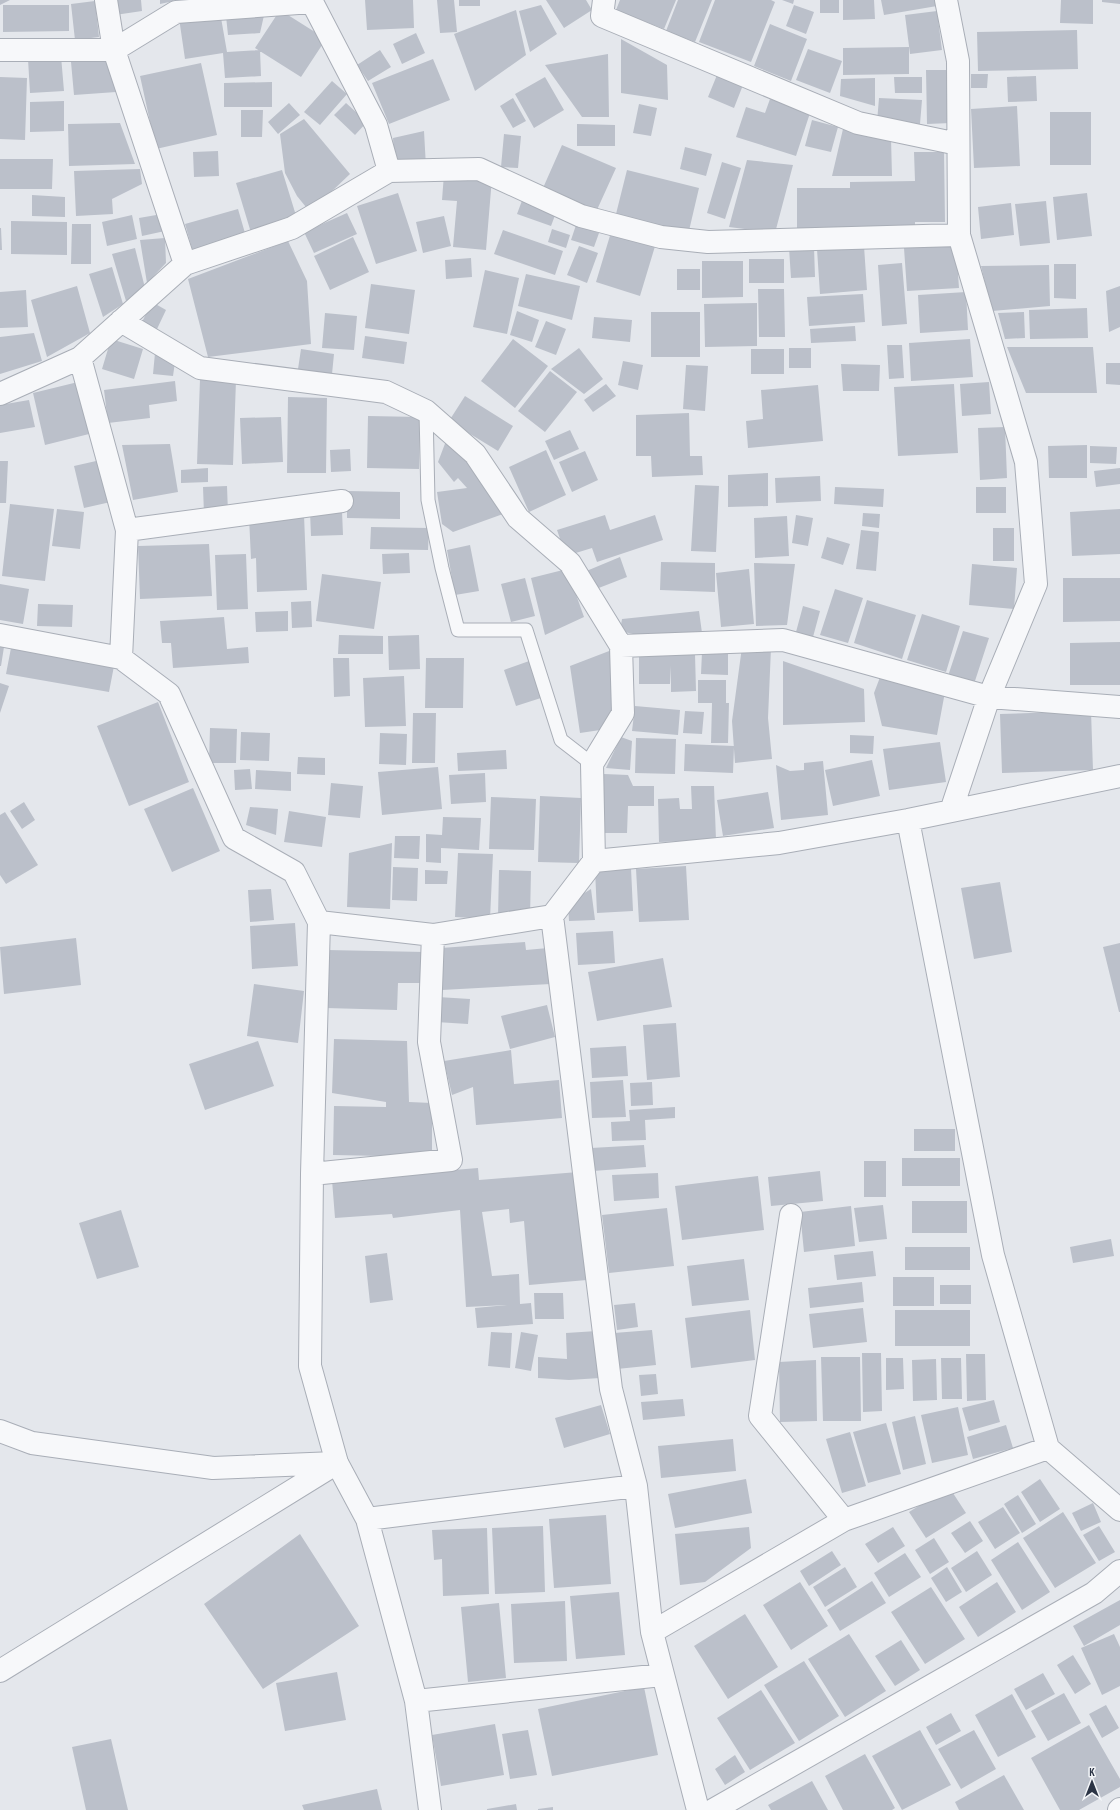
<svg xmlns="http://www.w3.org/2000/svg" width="1120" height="1810" viewBox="0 0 1120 1810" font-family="'Sofia Sans Condensed',sans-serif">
<rect width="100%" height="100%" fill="#e4e7ec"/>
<path fill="#bbc0ca" d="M0,0H10L0,5Z
M113,0H141L142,11L115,15Z
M160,0H173L174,1L160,4Z
M365,0H413L414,28L367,30Z
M437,0H454L457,32L440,33Z
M459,0H480V6H459Z
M546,0H586L592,10L564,28Z
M620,0H676L664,29L616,10Z
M678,0H712L695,42L666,31Z
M715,0H771L775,2L751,62L699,42Z
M782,0H794L793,4Z
M820,0H839V13H820Z
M843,0H874L875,19L843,20Z
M881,0H936L937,6L884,15Z
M1061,0H1093V24L1060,23Z
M1102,0H1120V4L1102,2Z
M95,1L99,37L75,40L71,4Z
M3,5H69V31L3,32Z
M541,5L557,34L530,52L519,11Z
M794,5L814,12L806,34L786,26Z
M280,10L326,39L301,77L255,48Z
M516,10L526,55L475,91L454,34Z
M265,11L260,33L228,35L226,16Z
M937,11L942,50L910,54L905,15Z
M220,12L227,52L260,50L261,76L225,78L223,53L185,59L179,18Z
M770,24L807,39L791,81L754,66Z
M1077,30L1078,69L978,71L977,32Z
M416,33L425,53L402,64L393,44Z
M621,39L667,65L668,100L621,93Z
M909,47V74L843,75V48Z
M808,49L842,61L830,93L796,80Z
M380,50L391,67L368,81L357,65Z
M608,54L609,117H582L545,65Z
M61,56L64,91L30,93L28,59Z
M114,59L116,92L74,95L71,62Z
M433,59L450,100L389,124L372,83Z
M201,63L217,135L156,149L140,76Z
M926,70H949L951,123L927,124Z
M971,74H988L987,88H971Z
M717,75L743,85L734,108L708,97Z
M1036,76L1037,101L1008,102L1007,77Z
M0,77L27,78L25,140L0,139Z
M545,77L564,110L534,128L515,94Z
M894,77H922V93H895Z
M875,78V106L840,96L841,79Z
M332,81L347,94L320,125L304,112Z
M272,82V107H224V83Z
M513,98L526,121L513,128L500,106Z
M879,98L922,100L920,124L877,122Z
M770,99L810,113L796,156L736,137L746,107L765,113Z
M64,101V131L30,132V102Z
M289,103L300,115L278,134L268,122Z
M346,103L367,122L355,135L334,115Z
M639,104L657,108L651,136L633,133Z
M1017,106L1020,166L974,168L971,109Z
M241,110H263L262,137H241Z
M1050,112H1091V165H1050Z
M304,119L350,174L310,212L297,196L285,173L280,134Z
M812,120L838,127L831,152L805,146Z
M120,123L135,164L69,166L68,124Z
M577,124L615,125V146H577Z
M843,129L891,138L892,176H832Z
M424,131L426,167L395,169L393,138Z
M504,134L521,136L518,168L501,167Z
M562,145L616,168L596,212L543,188Z
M685,147L712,154L706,176L680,169Z
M218,151L219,176L194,177L193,152Z
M914,152H944L945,222H915V230L797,231V188H850V182L915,181Z
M0,159H53L52,189H0Z
M747,160L793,165L775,233L729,227Z
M722,162L741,168L725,219L707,213Z
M140,169L142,184L112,199L113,214L76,216L74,171Z
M282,170L298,222L252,236L236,183Z
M627,170L699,188L688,235L615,218Z
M444,174L492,178L486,250L453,247L457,201L442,200Z
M398,193L417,251L376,264L357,206Z
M1087,193L1092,236L1057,240L1053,197Z
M32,195L65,197V217L32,216Z
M523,198L557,210L551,226L517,214Z
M1046,201L1050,243L1020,246L1015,204Z
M1011,203L1014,235L981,239L978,207Z
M238,209L247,240L194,255L185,224Z
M347,213L357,234L314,253L304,232Z
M162,214L165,231L142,236L139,218Z
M132,215L137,239L107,246L102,222Z
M444,216L451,246L423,253L416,222Z
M11,221L67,222V255L11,254Z
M72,224H91V264H71Z
M576,225L599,233L594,247L571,240Z
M0,228H1L2,250H0Z
M552,229L570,235L566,248L548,242Z
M612,229L656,243L640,296L596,282Z
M503,230L563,251L555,275L494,254Z
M353,237L369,272L330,290L314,256Z
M165,238L166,263L147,283L140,240Z
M288,241L307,281L311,344L208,357L188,279Z
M956,245L959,288L907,291L904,248Z
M579,246L598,253L587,283L567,275Z
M864,246L867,290L820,294L817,249Z
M814,247L815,277L791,278L789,248Z
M135,248L145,288L126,301L112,254Z
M471,258L472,277L446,279L445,260Z
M749,259H784V283H749Z
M702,261H743V297L702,298Z
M902,263L907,324L882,326L878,265Z
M1054,264H1076V299L1054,298Z
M1049,265L1050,306L992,311L981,266Z
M112,267L123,304L103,317L89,274Z
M677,269H700V290H677Z
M485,270L519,278L507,334L473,327Z
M526,274L580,286L572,320L518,306Z
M371,284L415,290L409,334L365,328Z
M77,286L90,333L47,357L31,300Z
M1120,286V327L1109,332L1106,291Z
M758,289H784L785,337H759Z
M26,290L28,327L0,328V292Z
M966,292L968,330L920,333L918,295Z
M863,294L865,322L809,326L807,297Z
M152,302L166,310L157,329L142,322Z
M757,303V346L705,347L704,304Z
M1087,308L1088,338L1030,339L1029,310Z
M517,311L539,320L532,342L510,335Z
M651,312H700V357H651Z
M1024,312L1025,338L1005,339L998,313Z
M325,313L357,316L354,350L322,348Z
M594,317L632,320L630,342L592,338Z
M546,321L566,329L556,355L535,347Z
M855,326L856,341L811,343L810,329Z
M34,333L42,361L0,374V337Z
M365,336L407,342L404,364L362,358Z
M111,339L143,349L134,379L102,369Z
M513,339L548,366L515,408L481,381Z
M970,339L973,377L911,381L909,343Z
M887,345H902L904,378L889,379Z
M1007,347H1093L1097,393H1026Z
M579,348L603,379L584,394L551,369Z
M789,348H811V368H789Z
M301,349L334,354L332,374L298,369Z
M751,349H784V374H751Z
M155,353L176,355L173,376L153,374Z
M623,361L643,365L638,390L618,385Z
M1106,363H1120V385L1106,384Z
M841,364L880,365L879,391H843Z
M686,365L708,366L705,411L683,409Z
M550,371L577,392L545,432L518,411Z
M200,379L236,380L233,465L197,464Z
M175,381L177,401L149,405L150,418L108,423L104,390Z
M78,382L89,434L45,445L33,393Z
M989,382L991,414L962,416L960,384Z
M606,384L616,396L593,412L584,400Z
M954,384L958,453L898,456L894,387Z
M818,385L823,441L748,448L746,421L763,419L761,390Z
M465,396L513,426L498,451L449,421Z
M288,397L327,398L326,473H287Z
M29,400L35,427L0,433V405Z
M689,413L690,456H702L703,475L652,477L651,456H636V415Z
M368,416L420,417L419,469L367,468Z
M281,417L283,462L242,464L240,418Z
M1005,427L1007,478L980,480L978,428Z
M570,430L579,449L554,460L545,441Z
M446,441L472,466L503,514L453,532L442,524L437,492L467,488L458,478L454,482L438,462Z
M170,444L178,492L133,500L122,445Z
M1087,445V478H1049L1048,446Z
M1090,446L1117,447L1116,464L1090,463Z
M350,449L351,471L331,472L330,450Z
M546,450L566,495L529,512L509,467Z
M585,451L598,480L572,492L559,462Z
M105,459L115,501L84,508L74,466Z
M0,461H8L6,503H0Z
M208,468V482L181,483V470Z
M1120,468V484L1096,487L1094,471Z
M768,473V506L728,507V475Z
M820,476L821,501L776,503L775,478Z
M695,485L719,486L716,552L691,551Z
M227,486L228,513L204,514L203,487Z
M835,487L884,489L883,507L834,504Z
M976,487H1006V513H976Z
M347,491L400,492V519L347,518Z
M10,504L54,509L45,581L2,576Z
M57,509L84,512L80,549L52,546Z
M1120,509V554L1072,556L1070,512Z
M342,511L343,535L311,536L310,512Z
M863,513L880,514L879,528L862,526Z
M304,515L307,590L257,592L256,558L251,559L249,517Z
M605,515L610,530L655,515L663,540L597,562L592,548L566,556L557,530Z
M796,515L813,518L808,546L792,543Z
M787,516L789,556L755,558L754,518Z
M371,527L429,528L428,550L370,549Z
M993,528H1014V561H993Z
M861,530L879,532L876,571L856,569Z
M827,537L850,544L843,565L821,558Z
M209,544L212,596L140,599L138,546Z
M470,545L479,591L455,595L447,550Z
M409,553L410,573L383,574L382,554Z
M246,554L248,609L217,610L215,555Z
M620,557L627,577L591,591L584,572Z
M661,562L715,563V592L660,590Z
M754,563L795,564L787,625L756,626Z
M972,564L1017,568L1014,609L969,605Z
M567,569L584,617L545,635L531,578Z
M749,569L754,624L721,627L716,573Z
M322,574L381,582L374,629L316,621Z
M525,578L535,616L511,622L501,584Z
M1063,578H1120V621L1063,622Z
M0,584L29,589L23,624L0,620Z
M835,589L863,598L848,643L820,635Z
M867,600L916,615L902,659L854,643Z
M311,601L312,627L292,628L291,602Z
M38,604L73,605L72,627L37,626Z
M803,606L820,611L813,637L796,632Z
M288,611V631L256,632L255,612Z
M699,611L702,633L664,641L620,631L622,619Z
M922,614L960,626L946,672L907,660Z
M224,617L227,649L248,647L249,663L173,668L171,643H162L160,621Z
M963,631L989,638L974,684L948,676Z
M339,635L383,636V654H338Z
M419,635L420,669L389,670L388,636Z
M1120,642V685H1070V643Z
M0,646L4,647L1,666H0Z
M742,647L771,648L768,718L772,759L735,763L732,721Z
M11,648L114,666L109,692L6,674Z
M617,648L613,712L607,729L580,733L570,666Z
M639,648L695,654L696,691L671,692V666L670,684H639Z
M702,652L728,653V675L701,674Z
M333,658H349L350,696L334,697Z
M426,658H464L463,708H425Z
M532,660L544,697L516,706L504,670Z
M783,661L864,689L865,722L783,725Z
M882,672L945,692L937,735L882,726L874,693Z
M404,676L406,726L365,727L363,678Z
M698,680H726V703H729L728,743H711L712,703H698Z
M0,683L9,686L0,713Z
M158,702L189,782L129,806L97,726Z
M635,706L680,710L678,735L632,731Z
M685,711L704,712L702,734L683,733Z
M1091,711L1093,770L1002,773L1000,714Z
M413,713H436L435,763H412Z
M210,728L237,729L236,763H209Z
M241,732L270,733L269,761L240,760Z
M380,733L407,734L406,765L379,764Z
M850,735L874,736L873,754L850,753Z
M621,737L632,741L630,770L606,768Z
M636,738L676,739L675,774L635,773Z
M940,742L946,782L889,790L883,749Z
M685,744L734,746L733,773L684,771Z
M506,750L507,769L458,771L457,753Z
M298,757L325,758V775L297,774Z
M872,760L880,796L833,806L825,770Z
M823,761L828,815L781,820L776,765L790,771L804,770V763Z
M438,767L442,809L382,815L378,772Z
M250,769L252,789L235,790L234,770Z
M256,770L291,772V791L255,789Z
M485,773L486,802L451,804L449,775Z
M604,774L628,775L633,786H654V806H628L627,833H603Z
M331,783L363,786L360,818L328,815Z
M691,786H714L716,840L659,842L658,799L679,798L680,809H692Z
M193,788L220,851L172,872L144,809Z
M768,792L774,828L723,836L717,800Z
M540,796L581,798L579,863L538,862Z
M491,797L536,799L534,850L489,849Z
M24,802L35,820L22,829L10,811Z
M250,807L278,809L276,835L246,825Z
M289,811L326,817L322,847L284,842Z
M5,812L38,865L6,884L0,875V815Z
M443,817L481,818L479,850L441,848V863L426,862V834L442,835Z
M395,836H420L419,859L394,858Z
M392,843L390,909L347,907L349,853Z
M458,853L493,854L490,919L455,917Z
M686,866L689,920L639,922L636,869Z
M393,867L418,868L417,901L392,900Z
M631,868L633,911L597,913L595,870Z
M425,870L448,871L447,884H425Z
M499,870L531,871L530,918L498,917Z
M1000,882L1012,952L974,959L961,888Z
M271,889L274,920L250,922L248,890Z
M591,889L595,920L569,921L568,903Z
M295,923L298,966L252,969L250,926Z
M613,931L615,963L578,965L576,933Z
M76,938L81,985L4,994L0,947Z
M525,942L526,950L548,948L551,984L442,990L441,948Z
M1120,943V1012H1119L1103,947Z
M327,950L425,952L424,983H398L397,1010L326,1008Z
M663,958L672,1007L597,1021L588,972Z
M254,984L304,991L298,1043L247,1036Z
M438,997L470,999L468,1024L436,1022Z
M547,1005L555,1037L510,1049L501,1016Z
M676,1023L680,1077L647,1080L643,1025Z
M334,1039L407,1041L409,1102L432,1103V1157L333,1155L334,1106L386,1107V1102L332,1093Z
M258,1041L274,1086L205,1110L189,1064Z
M626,1046L628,1076L592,1078L590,1048Z
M511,1050L514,1084L559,1080L562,1118L476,1125L473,1087L452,1095L444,1061Z
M623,1080L626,1117L592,1118L590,1082Z
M652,1082L653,1105L631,1106L630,1083Z
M675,1107V1118L645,1120L646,1140L612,1141L611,1122L630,1121L629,1110Z
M914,1129H955V1151H914Z
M644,1145L646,1167L593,1171L591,1148Z
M902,1158H960V1186H902Z
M864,1161H886V1197H864Z
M478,1168L479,1180L578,1172L587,1280L529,1285L524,1221L510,1223L509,1209L482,1212L492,1276L519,1274L520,1304L531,1303L533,1324L477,1328L475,1308L507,1305L466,1307L460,1210L393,1218L392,1214L335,1218L332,1180Z
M820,1171L823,1201L771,1206L768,1177Z
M658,1173L659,1198L614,1201L612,1175Z
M758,1176L764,1230L682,1240L675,1186Z
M912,1201H967V1233H912Z
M883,1205L887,1239L859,1242L854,1208Z
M851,1206L855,1246L804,1252L800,1212Z
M667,1208L674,1266L609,1273L602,1215Z
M121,1210L139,1267L97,1279L79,1223Z
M1111,1239L1114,1256L1073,1263L1070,1247Z
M905,1247H970V1270H905Z
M873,1251L876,1276L837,1280L834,1255Z
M387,1253L393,1300L370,1303L365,1256Z
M744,1259L749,1300L692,1306L687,1266Z
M893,1277H934V1306H893Z
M862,1282L864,1302L810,1308L808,1288Z
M940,1285H971V1304H940Z
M534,1293H563L564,1319H535Z
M635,1303L638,1327L617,1330L614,1305Z
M863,1308L867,1342L813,1348L809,1314Z
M750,1310L755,1360L691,1368L685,1318Z
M895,1310H970V1346H895Z
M652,1330L656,1365L617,1369L614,1333Z
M597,1331L600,1378L569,1380L538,1378V1357L567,1359L566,1333Z
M491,1332L512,1333L510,1368L488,1366Z
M521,1332L538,1335L531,1371L515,1368Z
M862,1353H881L882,1411L863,1412Z
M966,1354H985L986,1400L967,1401Z
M821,1357H860L861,1421H823Z
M886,1358H903L904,1389L886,1390Z
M941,1358H961L962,1399H942Z
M936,1359L937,1400L913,1401L912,1360Z
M816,1360L817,1421L780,1422L779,1362Z
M656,1374L658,1394L641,1396L639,1375Z
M683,1399L685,1416L643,1420L641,1402Z
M994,1400L1000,1422L969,1431L962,1408Z
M601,1405L610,1434L564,1448L555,1418Z
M958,1407L968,1455L932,1463L921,1415Z
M915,1416L926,1464L903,1470L892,1422Z
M886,1423L901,1474L868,1483L853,1432Z
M1006,1425L1013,1448L973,1459L967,1437Z
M850,1432L866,1486L842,1493L826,1439Z
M733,1439L736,1471L661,1478L658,1446Z
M746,1479L752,1513L675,1528L668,1494Z
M1040,1479L1060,1509L1040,1522L1021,1492Z
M949,1487L966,1513L926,1538L909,1512Z
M1018,1495L1036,1524L1022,1533L1004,1504Z
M1093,1503L1101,1522L1081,1531L1072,1513Z
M1003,1507L1020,1533L995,1549L978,1522Z
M1063,1512L1096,1563L1055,1588L1023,1538Z
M606,1515L611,1584L554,1588L549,1519Z
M970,1521L983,1541L965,1553L951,1533Z
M543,1526L545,1592L495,1594L492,1528Z
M1099,1526L1115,1552L1099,1561L1083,1535Z
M749,1527L751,1548L705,1582L680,1585L675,1534Z
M893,1527L905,1546L878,1563L865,1544Z
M487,1528L489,1594L443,1596L442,1559L434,1560L432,1530Z
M300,1534L359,1626L263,1689L204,1604Z
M934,1538L949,1562L930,1574L915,1550Z
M1018,1542L1050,1592L1022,1610L991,1560Z
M832,1551L841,1565L809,1586L800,1571Z
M977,1551L992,1575L966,1592L951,1568Z
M905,1553L921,1577L889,1597L874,1573Z
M845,1567L857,1587L825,1607L813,1587Z
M947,1567L962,1592L946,1602L931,1578Z
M872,1581L886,1603L840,1631L827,1610Z
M800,1582L828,1626L791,1650L763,1605Z
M997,1582L1016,1612L978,1637L959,1607Z
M931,1587L965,1639L925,1664L891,1612Z
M619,1592L625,1655L576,1659L570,1596Z
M1120,1600V1625L1084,1646L1073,1626Z
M565,1601L567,1661L514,1663L511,1604Z
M499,1603L506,1678L468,1682L461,1607Z
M745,1614L778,1667L728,1699L694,1646Z
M849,1634L886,1691L845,1717L808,1659Z
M1114,1634L1120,1647V1686L1102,1695L1081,1648Z
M901,1640L920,1670L895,1686L875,1656Z
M1073,1655L1091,1684L1075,1694L1057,1665Z
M804,1661L839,1716L799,1741L764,1685Z
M337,1672L346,1720L285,1731L276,1683Z
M1043,1673L1055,1694L1026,1710L1014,1689Z
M644,1687L658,1755L552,1776L538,1709Z
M761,1690L795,1743L750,1770L717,1718Z
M1064,1693L1081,1723L1048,1741L1031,1711Z
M1012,1694L1036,1737L998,1757L975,1715Z
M1106,1705L1119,1728L1102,1738L1089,1714Z
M951,1713L961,1731L936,1745L926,1727Z
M495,1724L504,1775L441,1786L432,1735Z
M1089,1725L1120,1779V1787L1079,1810H1060L1031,1758Z
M528,1730L537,1775L510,1779L502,1734Z
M920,1730L951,1785L902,1810L872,1756Z
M974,1730L996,1769L961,1789L938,1749Z
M111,1739L128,1810H86L72,1747Z
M865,1754L895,1808L892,1810H843L825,1776Z
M735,1755L745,1772L725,1785L715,1769Z
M1004,1775L1024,1810H959L955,1802Z
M812,1781L828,1810H771L768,1805Z
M377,1789L382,1810H304L302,1805Z
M516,1804L517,1810H487V1809Z
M553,1807V1810H538V1809Z"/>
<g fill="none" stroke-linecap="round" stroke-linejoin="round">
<g stroke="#a9aeb7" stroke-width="15">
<path id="service" d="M426,411L428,500L442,568L458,630H526L561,740L592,764"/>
</g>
<g stroke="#a9aeb7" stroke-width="24">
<path id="minor" d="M106,0L114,50L185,264
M604,0L602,16L858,123L958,144
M946,0L958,61L959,235L1026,462L1036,584L989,697L951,811
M0,50H114L176,12L312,2L376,125L389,171
M121,321L200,368L386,392L426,411L475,454L518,518L570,563L621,646L623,713L592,764L594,861
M80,358L127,530L121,658
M0,394L80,358L185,264L292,228L389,171L479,169L581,216L661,237L708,242L959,235
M127,530L342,501
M0,635L121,658L169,694L234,838L294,872L319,922L433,935L552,916
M621,646L783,640L989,697L1120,707
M908,820L993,1255L1048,1448L1120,1510
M319,922L312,1174L310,1366L337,1463L367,1519L416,1701L430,1810
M312,1174L451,1160L429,1042L433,935
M791,1215L760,1416L844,1520
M367,1519L636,1486
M652,1632L844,1520L1048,1448
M416,1701L662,1675
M698,1810L652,1632L636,1486L611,1389L552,916L594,861L779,843L908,820L1120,776
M713,1810L1094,1593L1120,1571
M1119,1810L1120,1809"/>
</g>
<g stroke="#a9aeb7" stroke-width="24">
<path id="tertiary" d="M0,1431L32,1443L213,1468L335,1463
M0,1671L337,1463"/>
</g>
<use href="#service" stroke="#f7f8fa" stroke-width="13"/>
<use href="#minor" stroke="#f7f8fa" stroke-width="22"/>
<use href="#tertiary" stroke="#f7f8fa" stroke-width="22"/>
</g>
<g transform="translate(1092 1782)" stroke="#f4f6f9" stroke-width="3" paint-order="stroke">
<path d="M0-3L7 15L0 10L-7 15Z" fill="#2b3445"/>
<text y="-6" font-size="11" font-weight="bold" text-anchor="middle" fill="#2b3445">K</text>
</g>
</svg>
